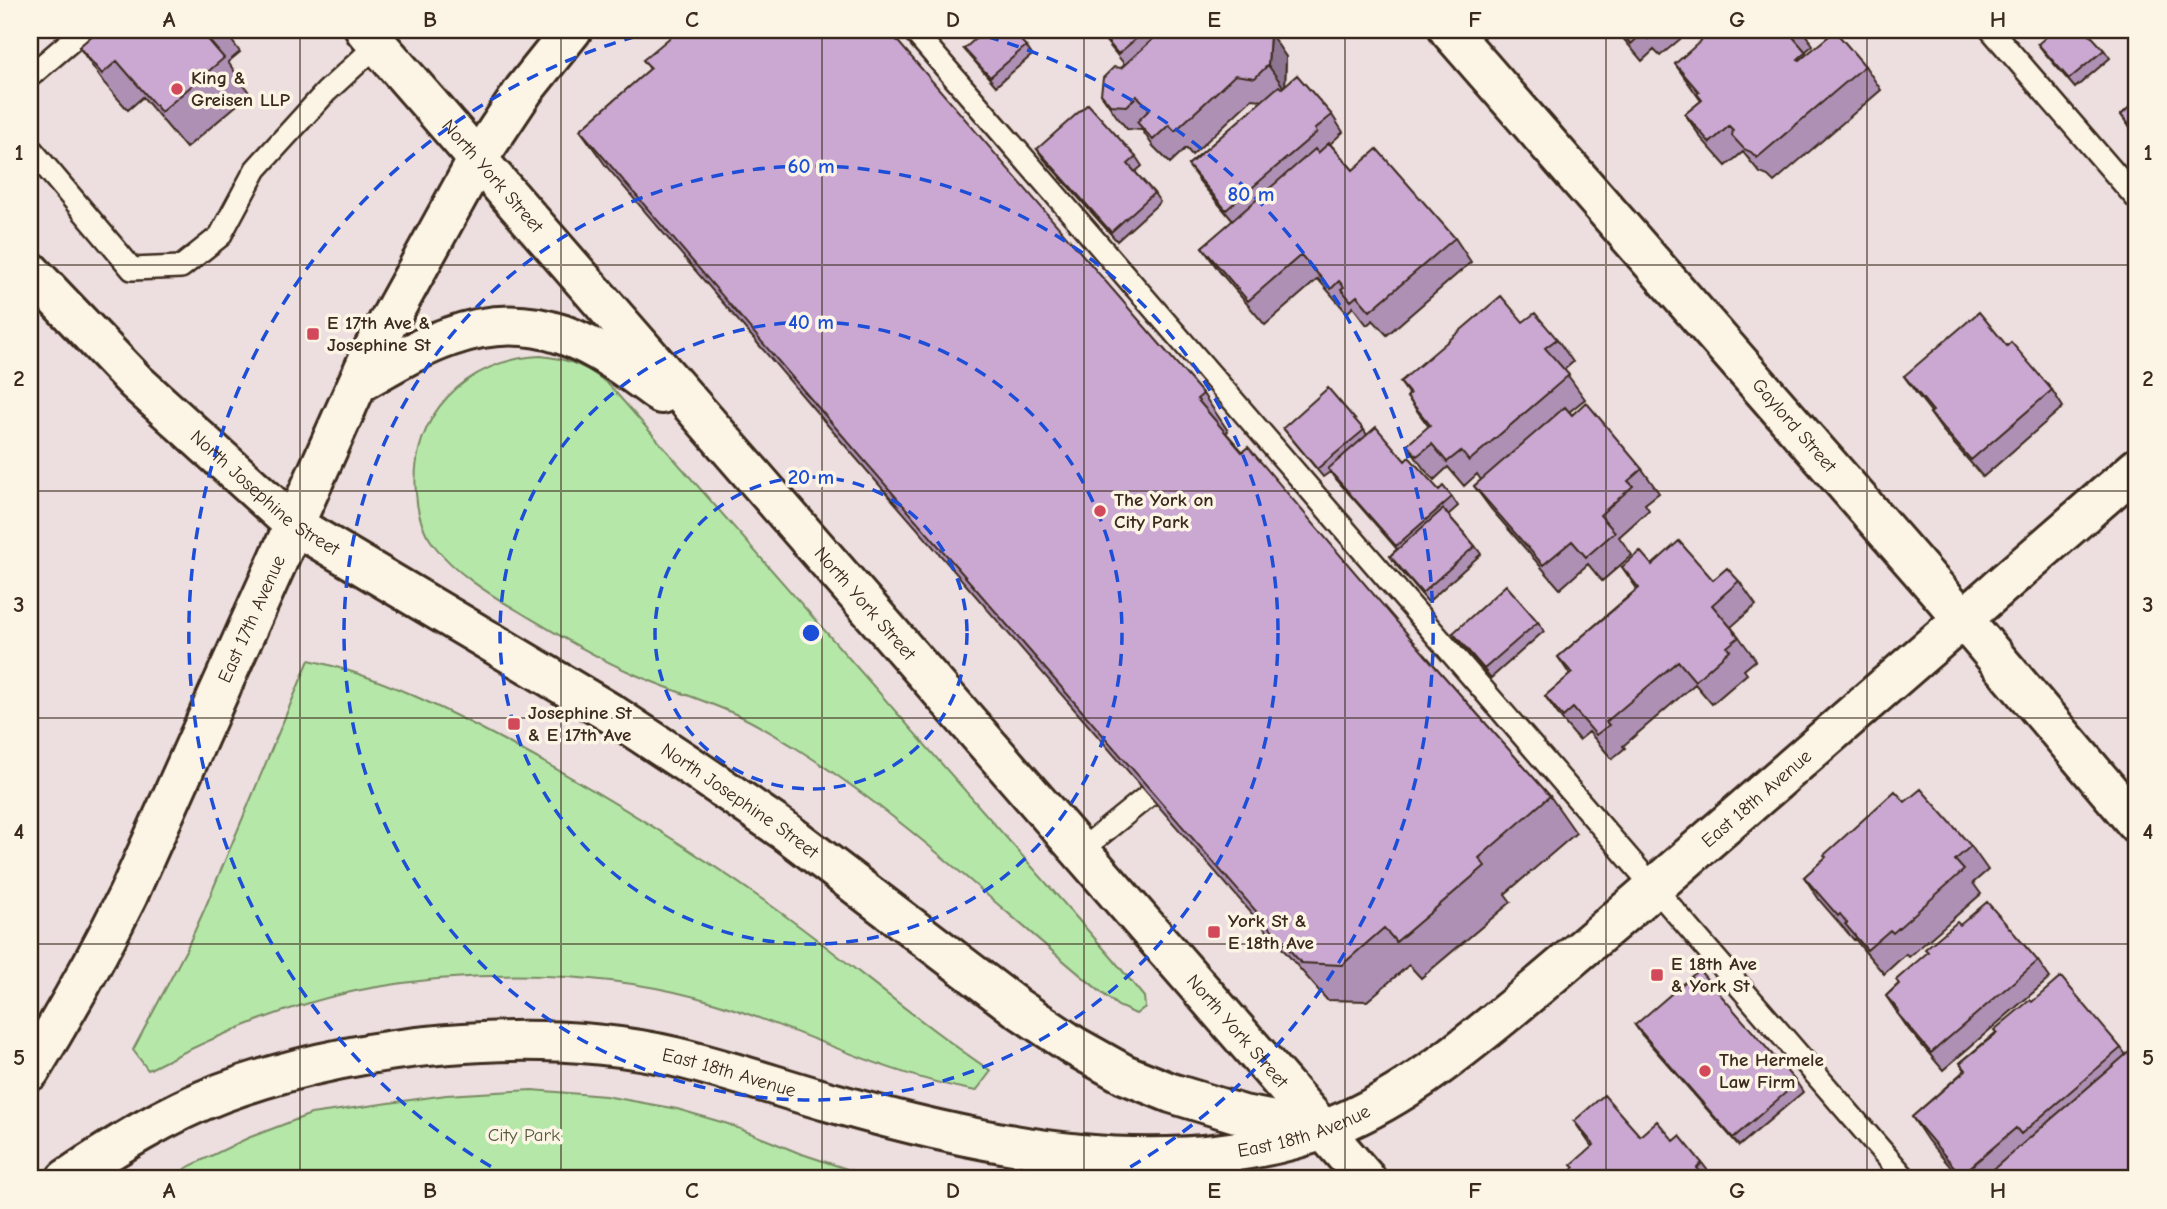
<svg xmlns="http://www.w3.org/2000/svg" width="2167" height="1209" viewBox="0 0 2167 1209" font-family="'Comic Neue',sans-serif">
<rect width="100%" height="100%" fill="#eddedf"/>
<filter id="ink" filterUnits="userSpaceOnUse"><feTurbulence type="fractalNoise" baseFrequency=".0143" numOctaves="2"/><feDisplacementMap in="SourceGraphic" scale="14" xChannelSelector="R" yChannelSelector="G"/><feConvolveMatrix kernelMatrix="1 2 1 2 8 2 1 2 1" color-interpolation-filters="sRGB"/></filter>
<g filter="url(#ink)">
<path fill="#b5e8a8" stroke="#788963" stroke-width="2" d="M541,356C569,359 589,367 610,386L1112,958L1144,997L1145,1007L1136,1014L1118,1006C1011,920 913,822 796,748C776,736 755,722 733,713C701,699 668,689 636,675C596,658 557,634 520,612C489,594 455,573 433,544C422,530 417,511 416,493C409,416 466,359 541,356Z
M309,660C380,676 445,709 509,743C598,791 684,844 766,902C843,956 913,1019 991,1071L976,1091C885,1075 804,1031 716,1003C610,970 480,969 371,988C293,1002 218,1034 148,1070L133,1050L186,950L205,908Z
M532,1090L605,1096L677,1109L728,1124L799,1153L877,1179H170L190,1166L248,1138L311,1114L446,1095Z"/>
<g fill="none" stroke-linecap="round" stroke-linejoin="round">
<g stroke="#3b2a1e" stroke-width="26">
<path id="lane" d="M913,30L1906,1179
M1991,30L2137,199
M30,76L84,30
M30,148L132,269L181,267L220,236L256,169L326,92L378,44
M1080,851L1149,795"/>
</g>
<g stroke="#3b2a1e" stroke-width="44">
<g id="street">
<path id="s1" d="M1449,30L1963,619L2137,824"/>
</g>
</g>
<g stroke="#3b2a1e" stroke-width="44">
<g id="secondary">
<path id="s2" d="M365,30L1366,1179"/>
<path id="s3" d="M30,271L136,382L294,525L612,714L689,765L785,831L1016,1007L1074,1046L1124,1074L1171,1093L1243,1115L1311,1128"/>
<path d="M358,383C387,367 417,348 449,337C535,305 594,343 661,394"/>
<path id="s4" d="M30,1071C65,1014 98,956 128,895L371,353L478,159L524,90L572,30"/>
<path id="s5" d="M66,1179C114,1147 166,1114 221,1093C355,1043 535,1025 675,1057C729,1070 781,1088 834,1103C987,1147 1168,1185 1323,1130C1393,1105 1454,1056 1511,1009C1553,974 1595,938 1637,902C1805,758 1970,612 2137,468"/>
</g>
</g>
<use href="#lane" stroke="#fcf5e5" stroke-width="21"/>
<use href="#street" stroke="#fcf5e5" stroke-width="38"/>
<use href="#secondary" stroke="#fcf5e5" stroke-width="38"/>
</g>
<path fill="#af90b5" stroke="#3b2a1e" stroke-width="2" d="M89,30H224L240,52L228,62L250,94L186,148L143,97L128,110L104,83L79,47L93,35Z
M1097,30H1267L1286,57L1285,85L1332,115L1343,132L1330,144L1353,170L1455,238L1471,262L1387,335L1373,320L1367,325L1353,307L1347,313L1318,279L1265,325L1219,271L1202,247L1233,221L1200,182L1188,165L1263,100L1252,99L1192,155L1186,148L1170,163L1153,146L1142,130L1127,129L1117,117L1101,94L1125,65Z
M1616,30H1691L1660,56L1654,50L1642,61Z
M1694,30H1802L1813,45L1805,52L1807,54L1865,66L1881,90L1774,182L1768,176L1760,173L1743,152L1726,166L1701,138L1685,114L1701,101L1675,64L1702,41Z
M2038,44L2104,50L2110,58L2075,88L2044,52Z
M1026,46L1032,55L996,86L971,57L964,49Z
M643,60L1203,394L1228,431L1226,433L1433,664L1550,796L1576,833L1505,894L1511,902L1421,978L1409,965L1367,1001L1327,1000L842,442L606,166L580,130L650,69Z
M2137,100V138L2121,115Z
M1037,149L1136,157L1142,166L1135,172L1154,193L1160,202L1117,241L1043,158Z
M1523,322L1557,339L1573,362L1564,370L1585,399L1569,412L1642,469L1659,493L1645,504L1649,510L1619,537L1632,555L1602,581L1588,564L1560,589L1491,509L1474,486L1481,480L1477,474L1464,486L1448,467L1434,480L1424,469L1407,445L1429,427L1407,397L1409,395L1400,382Z
M2007,346L2052,390L2063,407L1983,477L1942,430L1930,413L1931,412L1916,393L1904,376Z
M1283,428L1364,430L1367,435L1405,461L1439,490L1452,497L1458,506L1448,515L1475,546L1481,554L1428,602L1396,565L1390,556L1397,549L1330,472L1323,477Z
M1652,565L1713,580L1739,581L1756,605L1731,627L1739,637L1756,660L1744,670L1747,674L1712,704L1695,684L1623,746L1625,748L1612,759L1589,732L1579,740L1562,720L1545,696L1570,675L1558,657L1637,589L1622,567Z
M1538,622L1544,631L1491,678L1459,641L1453,633Z
M1905,802L1971,846L1988,870L1973,883L1981,894L1909,957L1906,954L1884,974L1862,948L1855,939L1854,940L1820,901L1804,877L1826,857Z
M1960,925L2038,961L2050,978L1943,1070L1909,1030L1886,996Z
M2032,1002L2121,1048L2126,1055L2137,1179H1961L1928,1141L1912,1117L1965,1070L1960,1063Z
M1635,1025L1797,1083L1803,1092L1739,1146L1641,1034Z
M1574,1121L1640,1136L1674,1141L1702,1163L1714,1179H1561L1574,1168L1592,1147Z"/>
<path fill="#8e7693" stroke="#3b2a1e" stroke-width="2" d="M1270,33L1286,57L1285,89L1268,65Z"/>
<path fill="#cba8d2" stroke="#3b2a1e" stroke-width="2" d="M90,30H200L224,58L161,112L117,61L102,74L79,47L94,34Z
M679,30H888L1203,394L1197,399L1242,452L1248,447L1433,664L1550,796L1479,858L1485,866L1396,942L1384,928L1342,965L1301,963L816,405L580,130L651,68L643,60Z
M985,30H1011L1026,46L990,77L964,49Z
M1098,30H1144L1145,31L1118,54Z
M1163,30H1267L1270,33L1268,65L1255,78L1235,75L1175,131L1169,125L1153,140L1137,122L1150,109L1137,96L1127,106L1110,105L1101,94L1103,78L1114,67L1121,68Z
M1619,30H1659L1648,39L1643,33L1631,44Z
M1695,30H1787L1806,52L1798,59L1800,60L1835,31L1865,66L1757,158L1751,152L1744,149L1732,136L1733,130L1729,126L1710,143L1685,114L1702,100L1697,94L1699,92L1675,64L1703,39Z
M2054,30H2086L2104,50L2069,79L2038,44Z
M1297,75L1332,115L1315,129L1317,132L1226,210L1188,165L1279,86L1282,88Z
M2137,100V134L2121,115Z
M1088,104L1136,157L1128,164L1154,193L1111,232L1037,149Z
M1329,143L1353,170L1377,149L1455,238L1370,311L1357,296L1351,301L1341,289L1344,287L1339,281L1331,289L1301,255L1248,301L1202,247L1315,149L1318,153Z
M1501,296L1523,322L1535,313L1557,339L1545,348L1569,375L1469,461L1461,451L1447,462L1432,444L1417,456L1407,445L1430,425L1407,397L1410,394L1400,382Z
M1979,312L2007,346L2011,342L2052,390L1971,460L1930,413L1933,411L1904,376Z
M1328,388L1364,430L1317,469L1283,428Z
M1586,402L1642,469L1628,481L1633,486L1600,515L1615,532L1586,557L1572,541L1543,565L1474,486L1565,407L1572,415Z
M1376,427L1405,461L1409,457L1439,490L1443,486L1452,497L1396,546L1328,469Z
M1443,509L1475,546L1422,593L1390,556Z
M1679,541L1713,580L1727,568L1739,581L1712,605L1739,637L1727,647L1730,650L1695,681L1678,661L1606,722L1609,725L1596,735L1573,708L1563,717L1545,696L1572,673L1558,657L1639,588L1622,567L1640,551L1652,565Z
M1506,585L1538,622L1484,669L1453,633Z
M1921,789L1971,846L1955,860L1964,870L1893,933L1890,930L1867,950L1845,924L1847,923L1840,914L1838,916L1804,877L1826,857L1824,855L1895,791L1905,802Z
M1987,902L2038,961L1931,1053L1897,1013L1899,1011L1886,996L1899,984L1896,980L1928,952L1925,949L1957,922L1960,925Z
M1699,970L1797,1083L1733,1138L1635,1025Z
M2061,977L2121,1048L2021,1134L2016,1128L1961,1175L1912,1117L1966,1070L1960,1063L1997,1033L1994,1030L2030,1000L2032,1002Z
M2137,1045V1179H1982Z
M1604,1095L1640,1136L1657,1121L1674,1141L1680,1136L1702,1163L1697,1168L1707,1179H1561L1574,1168L1571,1165L1594,1145L1574,1121Z
M1738,1174L1742,1179H1732Z"/>
</g>
<path fill="none" stroke="#3b2a1e" stroke-width="2" stroke-opacity="0.55" d="M300,30V1179M561,30V1179M822,30V1179M1084,30V1179M1345,30V1179M1606,30V1179M1867,30V1179M30,265H2137M30,491H2137M30,718H2137M30,944H2137"/>
<g fill="none" stroke="#1d4ed8" stroke-width="3.5" stroke-dasharray="12 9">
<circle cx="811" cy="633" r="156"/>
<circle cx="811" cy="633" r="311"/>
<circle cx="811" cy="633" r="467"/>
<path d="M509 1177A622 622 0 0 1 655 31M967 31A622 622 0 0 1 1113 1177"/>
</g>
<g fill="#d1495b" stroke="#fcf5e5" stroke-width="2.5">
<circle cx="177" cy="89" r="7"/>
<rect x="306" y="327" width="14" height="14" rx="3.5"/>
<circle cx="1100" cy="511" r="7"/>
<rect x="507" y="717" width="14" height="14" rx="3.5"/>
<rect x="1207" y="925" width="14" height="14" rx="3.5"/>
<rect x="1650" y="968" width="14" height="14" rx="3.5"/>
<circle cx="1705" cy="1071" r="7"/>
</g>
<g text-anchor="middle" dominant-baseline="central" stroke-width="7" stroke-linejoin="round" paint-order="stroke">
<g font-size="19" font-weight="bold" fill="#3b2a1e" stroke="#fcf5e5" text-anchor="start">
<text x="191" y="78">King &amp;<tspan x="191" dy="22">Greisen LLP</tspan></text>
<text x="327" y="323">E 17th Ave &amp;<tspan x="327" dy="22">Josephine St</tspan></text>
<text x="1114" y="500">The York on<tspan x="1114" dy="22">City Park</tspan></text>
<text x="528" y="713">Josephine St<tspan x="528" dy="22">&amp; E 17th Ave</tspan></text>
<text x="1228" y="921">York St &amp;<tspan x="1228" dy="22">E 18th Ave</tspan></text>
<text x="1671" y="964">E 18th Ave<tspan x="1671" dy="22">&amp; York St</tspan></text>
<text x="1719" y="1060">The Hermele<tspan x="1719" dy="22">Law Firm</tspan></text>
</g>
<g font-size="19" fill="#3b2a1e" stroke="#fcf5e5">
<text stroke="none"><textPath href="#s2" startOffset="194">North York Street</textPath></text>
<text stroke="none"><textPath href="#s1" startOffset="525">Gaylord Street</textPath></text>
<text stroke="none"><textPath href="#s3" startOffset="324">North Josephine Street</textPath></text>
<text stroke="none"><textPath href="#s2" startOffset="761">North York Street</textPath></text>
<text stroke="none"><textPath href="#s4" startOffset="504">East 17th Avenue</textPath></text>
<text stroke="none"><textPath href="#s5" startOffset="1850">East 18th Avenue</textPath></text>
<text stroke="none"><textPath href="#s3" startOffset="891">North Josephine Street</textPath></text>
<text stroke="none"><textPath href="#s2" startOffset="1328">North York Street</textPath></text>
<text stroke="none"><textPath href="#s5" startOffset="695">East 18th Avenue</textPath></text>
<text stroke="none"><textPath href="#s5" startOffset="1283">East 18th Avenue</textPath></text>
</g>
<g font-size="19" fill="#5a5a40" stroke="#fcf5e5">
<text x="524" y="1135">City Park</text>
</g>
</g>
<circle cx="811" cy="633" r="10" fill="#1d4ed8" stroke="#fcf5e5" stroke-width="3.5"/>
<g font-size="21" text-anchor="middle" font-weight="bold" fill="#1d4ed8" stroke="#fcf5e5" stroke-width="7" stroke-linejoin="round" paint-order="stroke">
<text x="811" y="173">60 m</text>
<text x="1251" y="201">80 m</text>
<text x="811" y="329">40 m</text>
<text x="811" y="484">20 m</text>
</g>
<rect width="2167" height="1209" fill="none" stroke="#fcf5e5" stroke-width="77"/>
<rect x="38" y="38" width="2090" height="1132" fill="none" stroke="#3b2a1e" stroke-width="2.5"/>
<g font-size="23" text-anchor="middle" font-weight="bold" fill="#3b2a1e">
<text x="169" y="27">A</text>
<text x="430" y="27">B</text>
<text x="692" y="27">C</text>
<text x="953" y="27">D</text>
<text x="1214" y="27">E</text>
<text x="1475" y="27">F</text>
<text x="1737" y="27">G</text>
<text x="1998" y="27">H</text>
<text x="19" y="160">1</text>
<text x="2148" y="160">1</text>
<text x="19" y="386">2</text>
<text x="2148" y="386">2</text>
<text x="19" y="612">3</text>
<text x="2148" y="612">3</text>
<text x="19" y="839">4</text>
<text x="2148" y="839">4</text>
<text x="19" y="1065">5</text>
<text x="2148" y="1065">5</text>
<text x="169" y="1198">A</text>
<text x="430" y="1198">B</text>
<text x="692" y="1198">C</text>
<text x="953" y="1198">D</text>
<text x="1214" y="1198">E</text>
<text x="1475" y="1198">F</text>
<text x="1737" y="1198">G</text>
<text x="1998" y="1198">H</text>
</g>
</svg>
